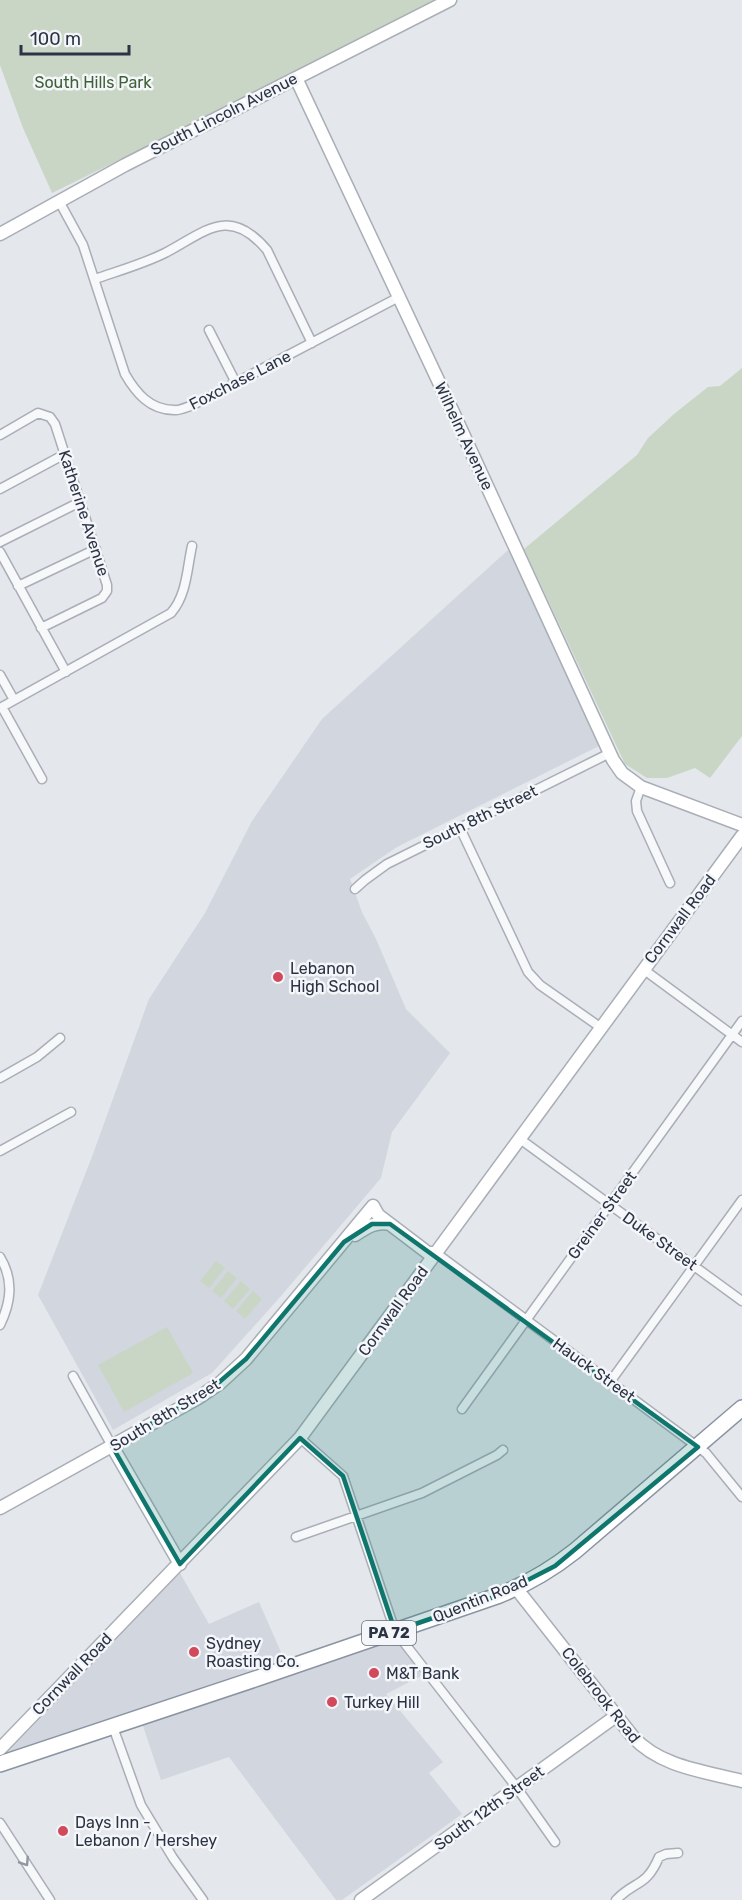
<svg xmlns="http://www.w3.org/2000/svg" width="742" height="1900" viewBox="0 0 742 1900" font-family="Rubik,sans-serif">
<rect width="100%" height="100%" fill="#e4e7ec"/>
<path fill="#d2d6de" d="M508,550L601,745L397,847L350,879L362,912L376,939L406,1009L450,1053L392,1132L381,1178L281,1296L212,1373L113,1430L38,1295L93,1154L149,999L205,913L252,821L322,719Z
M180,1573L209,1624L259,1602L284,1659L12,1753L8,1752Z
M390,1638L399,1642L423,1675L386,1694L443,1762L429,1773L462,1814L342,1900H336L229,1757L161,1780L142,1723Z"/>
<path fill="#c9d6c5" d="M0,0H438L263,89L52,193L23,128L0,65Z
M742,368V736L710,778L695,768L667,778H647L625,764L524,549L637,455L648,438L674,414L708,387L720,386Z
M216,1261L225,1268L209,1288L200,1281Z
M228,1271L237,1278L221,1298L212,1291Z
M241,1281L250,1289L233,1309L224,1301Z
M253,1291L262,1299L245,1319L236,1311Z
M167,1327L193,1373L124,1412L98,1365Z"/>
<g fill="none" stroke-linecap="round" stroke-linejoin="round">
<g stroke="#a9aeb7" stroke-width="11">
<path id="street" d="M59,201L83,245L125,374C136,393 150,410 174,410C179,411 187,407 193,405L399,297
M95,279C118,271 143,264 165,253C205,232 229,205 267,250L312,343
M209,330L236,383
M0,435L38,413L50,417L55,424L107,585V591L102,598L41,628
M0,489L65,454
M0,542L80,502
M0,552L66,672
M18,586L96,549
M0,675L14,700
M2,707L42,779
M0,708L171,613C187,595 187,568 192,546
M641,787L636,801L637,811L670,883
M460,828L528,972L540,985L600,1027
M355,889L365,880L387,864L610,753
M643,969L742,1042
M0,1078L37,1057L60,1038
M520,1139L742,1301
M0,1151L71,1112
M436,1253L706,1453L742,1497
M0,1257C14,1280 11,1302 0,1325
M73,1376L112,1446
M610,1382L742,1200
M462,1409L742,1021
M300,1438L343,1476L395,1631L517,1788L555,1842
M296,1537L422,1493L497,1455L503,1450
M113,1727L141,1805L173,1858L203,1900
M0,1823L50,1900
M616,1900C635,1880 646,1888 659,1857L666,1854L678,1853"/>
</g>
<g stroke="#a9aeb7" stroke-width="15">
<path id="secondary" d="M296,78L452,410L613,760L622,773L641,787L742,825
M0,234L125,165L450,0
M373,1206L378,1215L428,1253H436
M355,1235C367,1227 376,1221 390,1224
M112,1446L180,1564
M0,1508L198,1398L220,1383L246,1359L373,1206
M516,1588L633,1737C661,1767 703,1771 742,1781
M0,1749L300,1438L742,836
M361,1900L616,1716"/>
</g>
<g stroke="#8b94a3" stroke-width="18">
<path id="highway" d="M0,1764L261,1677L497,1596C525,1585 551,1570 575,1551L742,1408"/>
</g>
<use href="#street" stroke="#f7f8fa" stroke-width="8"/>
<use href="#secondary" stroke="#fff" stroke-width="12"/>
<use href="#highway" stroke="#fff" stroke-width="15"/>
</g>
<defs><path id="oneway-chevron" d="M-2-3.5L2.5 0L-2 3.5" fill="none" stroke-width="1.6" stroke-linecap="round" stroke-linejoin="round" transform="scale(1.5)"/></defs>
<use stroke="#9196a0" href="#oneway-chevron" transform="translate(25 1862) rotate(57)"/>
<path fill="#0f766e" fill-opacity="0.2" stroke="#0f766e" stroke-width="4.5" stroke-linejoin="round" d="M372,1224H390L698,1447L555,1566L497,1596L395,1631L343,1476L300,1438L180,1564L112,1446L210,1390L246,1359L344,1242Z"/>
<g fill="#d1495b" stroke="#f4f6f9" stroke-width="2">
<circle cx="278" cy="977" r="6"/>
<circle cx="194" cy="1652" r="6"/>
<circle cx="374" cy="1673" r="6"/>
<circle cx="332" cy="1702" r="6"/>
<circle cx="63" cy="1831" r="6"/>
</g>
<g text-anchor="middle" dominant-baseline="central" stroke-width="5" stroke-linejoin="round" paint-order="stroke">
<rect fill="#f4f6f9" stroke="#676e7b" stroke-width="1.5" x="362" y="1621" width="54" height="24" rx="4.5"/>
<g font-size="15" font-weight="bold" fill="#2b3445">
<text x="389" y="1633">PA 72</text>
</g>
<g font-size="16" fill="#3f6138" stroke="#f4f6f9">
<text x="93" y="82">South Hills Park</text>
</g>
<g font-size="16" fill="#2b3445" stroke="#f4f6f9">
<text transform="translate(224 114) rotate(-27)">South Lincoln Avenue</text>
<text transform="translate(240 380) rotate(-27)">Foxchase Lane</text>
<text transform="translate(464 436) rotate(65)">Wilhelm Avenue</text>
<text transform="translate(84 513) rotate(72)">Katherine Avenue</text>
<text transform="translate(480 817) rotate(-26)">South 8th Street</text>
<text transform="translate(680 919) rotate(-53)">Cornwall Road</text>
<text transform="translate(602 1215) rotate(-54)">Greiner Street</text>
<text transform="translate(660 1241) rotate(36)">Duke Street</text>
<text transform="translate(393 1311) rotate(-54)">Cornwall Road</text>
<text transform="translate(594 1370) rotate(36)">Hauck Street</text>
<text transform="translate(165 1415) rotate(-31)">South 8th Street</text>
<text transform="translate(480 1599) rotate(-22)">Quentin Road</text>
<text transform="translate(72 1674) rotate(-46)">Cornwall Road</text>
<text transform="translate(601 1695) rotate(52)">Colebrook Road</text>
<text transform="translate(489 1808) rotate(-36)">South 12th Street</text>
</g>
<g font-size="16" fill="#2b3445" stroke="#f4f6f9" text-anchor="start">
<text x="290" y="968">Lebanon<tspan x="290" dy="18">High School</tspan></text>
<text x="206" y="1643">Sydney<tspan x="206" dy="18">Roasting Co.</tspan></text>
<text x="386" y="1673">M&amp;T Bank</text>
<text x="344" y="1702">Turkey Hill</text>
<text x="75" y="1822">Days Inn -<tspan x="75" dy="18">Lebanon / Hershey</tspan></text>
</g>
</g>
<path d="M21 45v9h108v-9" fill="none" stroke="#2b3445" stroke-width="3"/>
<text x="30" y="45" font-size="18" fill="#2b3445" stroke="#f4f6f9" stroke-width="4.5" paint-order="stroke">100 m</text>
</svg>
